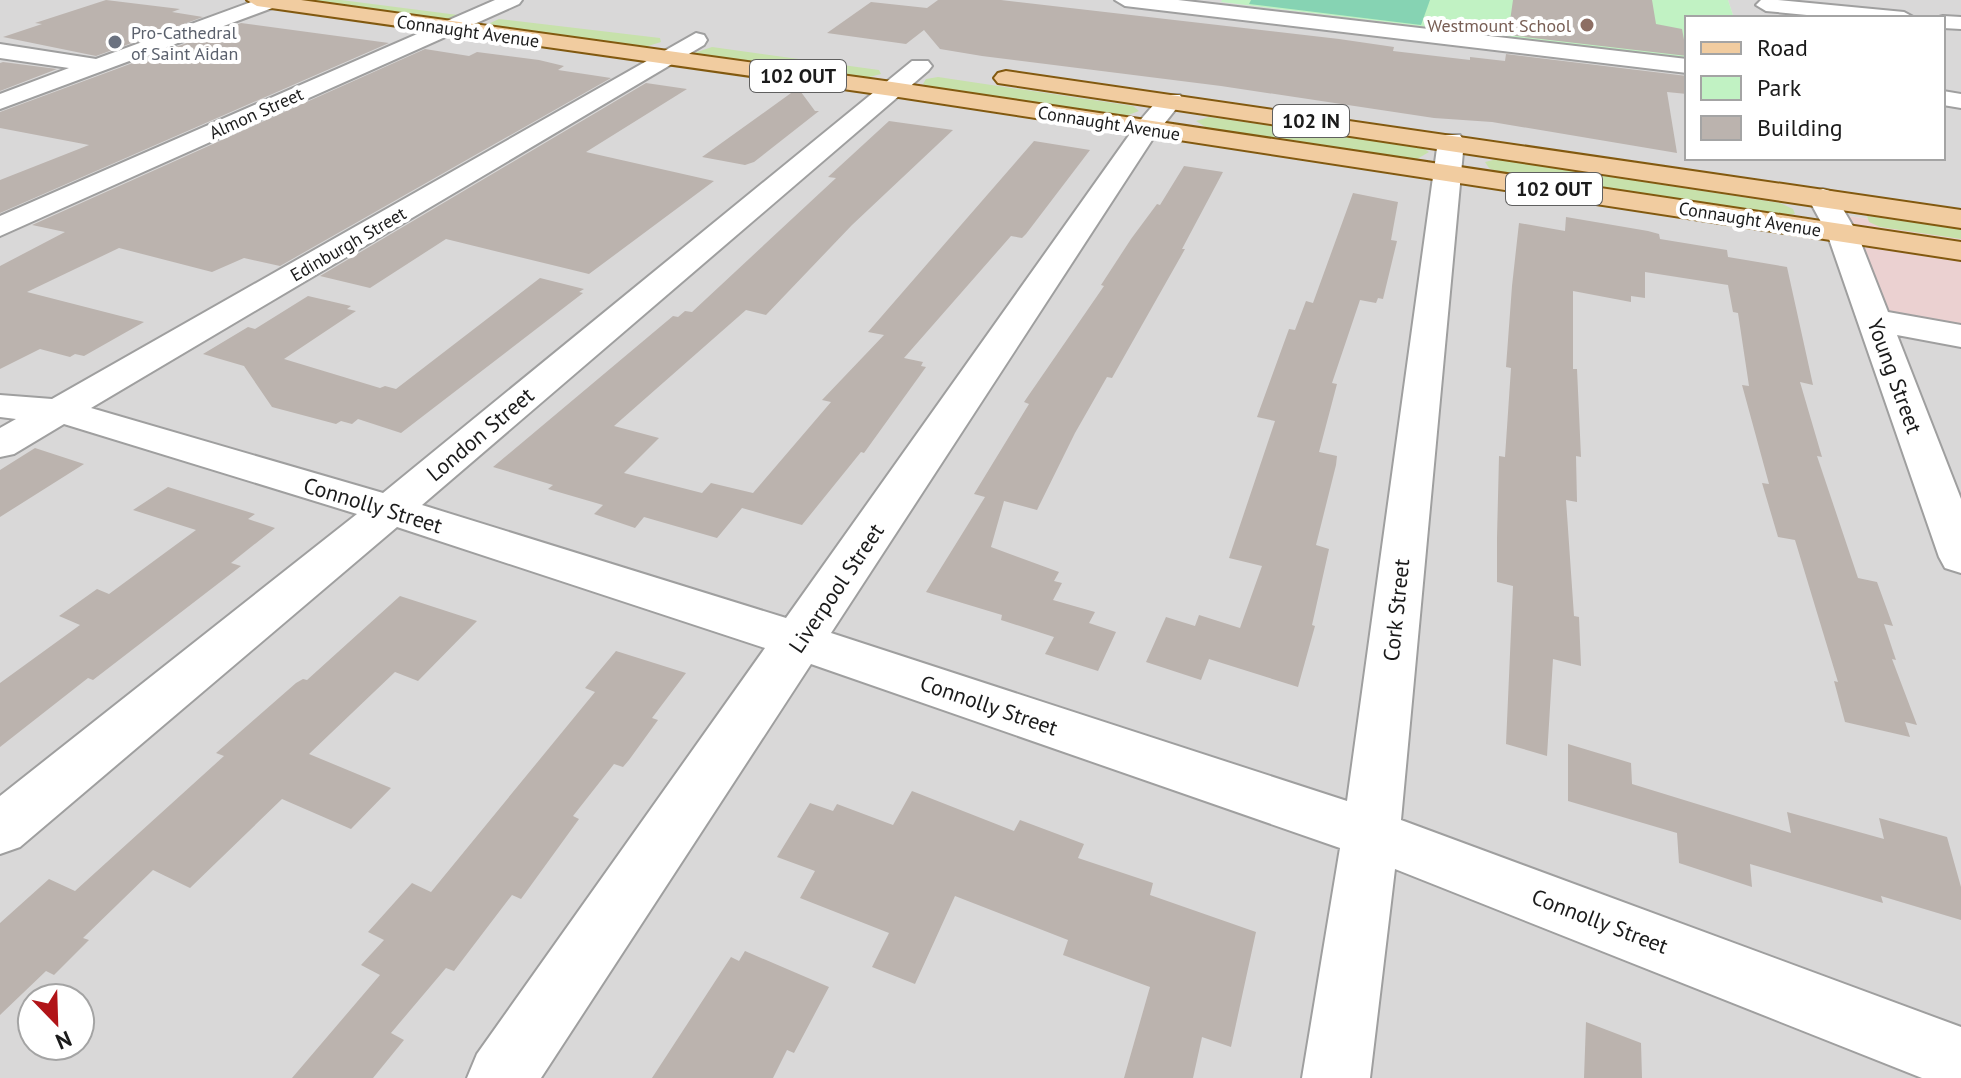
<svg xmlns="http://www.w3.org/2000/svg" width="1961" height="1078" viewBox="0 0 1961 1078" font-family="'PT Sans',sans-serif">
<rect width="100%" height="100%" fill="#ebe7e1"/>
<path fill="#d9d8d8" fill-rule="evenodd" d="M0,0H1222V2L1687,58V158H1943V18H1734L1728,0H1961V233L1816,211L1961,336V1078H0ZM32,998H80V1046H32Z"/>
<path fill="#ebd1d1" d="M1815,211L1961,233V336L1867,317Z"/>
<path fill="#c7e1ab" d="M307,0H341L458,15L441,22L302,3Z
M499,19L660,38L661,42L645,47L486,25Z
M712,47L879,70L881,74L862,79L694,53Z
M938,77L1133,106L1139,111L1123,117L931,88L923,84L926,79Z
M1209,117L1421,147L1429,152L1417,159L1207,128L1196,121Z
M1497,159L1780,203L1793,209L1795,214L1787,215L1498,172L1489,168L1485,162Z
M1867,216L1961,229V239L1880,227L1869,222Z"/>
<path fill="#c1f2c3" d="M1222,0H1728L1734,18H1687V58L1221,2Z"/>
<path fill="#86d3b3" d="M1251,0H1430L1421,25L1249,4Z"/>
<path fill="#bbb3ae" d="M106,0L180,9L172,12L203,17L96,56L3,37L42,24L35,23Z
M938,0H1001L1339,39L1394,47L1393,51L1470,60V57L1505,61L1506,54L1687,76V94L1667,92L1677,153L1492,122L1434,118L1221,86L982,56L940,49L924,30L906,44L827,33L871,2L927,8Z
M1513,0H1652L1656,24L1682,29L1687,56L1508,35Z
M241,23L389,43L0,213V180L89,145L0,128V112Z
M425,49L469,56L477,52L539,60L564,66L558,70L611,78L280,266L244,258L212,272L119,248L27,292L144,322L84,356L75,354L70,357L40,349L0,369V266L65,232L32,225Z
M3,62L57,69L0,91V63Z
M646,83L687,89L586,152L714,181L589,274L446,239L370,288L320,276Z
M798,88L815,111H819L754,162L745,165L702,157Z
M889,121L953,130L852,225L766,315L746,310L614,426L659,438L624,473L702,493L711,483L753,493L831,402L822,400L884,335L868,332L1034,141L1090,150L1026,234L1022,238L1011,236L904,358L923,362L921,366L926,367L864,453L861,452L802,525L742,508L717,538L644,517L635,528L594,514L603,505L548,489L553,485L493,467L673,316L678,317L685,311L692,312L836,178L828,177Z
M1184,166L1223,172L1182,249H1185L1112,378L1107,377L1075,433L1037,510L1004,501L991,547L1059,572L1054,581L1062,583L1053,600L1095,612L1089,623L1116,632L1098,671L1045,654L1054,637L1001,620L1002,615L926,592L985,497L974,494L1029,404L1024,402L1104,286L1101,285L1131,239L1157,204L1160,205Z
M1353,193L1398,202L1391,240L1397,241L1383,299L1378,298L1376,303L1360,300L1332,383L1337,384L1319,452L1337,456L1336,465L1316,545L1329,549L1312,625L1315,626L1298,687L1209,659L1201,680L1146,662L1166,617L1195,626L1199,615L1240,628L1262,566L1229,558L1275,421L1257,417L1289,329L1295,330L1306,301L1313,303Z
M1566,217L1648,231L1659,234L1660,239L1727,250L1728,257L1787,267L1813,385L1800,382L1822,457L1817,456L1858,578L1877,582L1893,626L1884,624L1896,660L1892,659L1917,725L1905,722L1910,737L1845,722L1834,681L1838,682L1795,540L1778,537L1762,483L1769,484L1742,385L1749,386L1738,313L1733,312L1728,285L1645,272V298L1631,296V302L1573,291V369H1577L1581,457L1576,456L1577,502L1566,500L1574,616L1579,617L1581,666L1553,659L1547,756L1506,744L1513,586L1497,582V538L1499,456L1505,457L1511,368L1506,367L1512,286L1519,223L1565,231Z
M540,278L584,289L579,292L583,293L401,433L358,419L352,424L341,421L336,424L272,407L244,366L203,354L248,327L255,329L308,296L351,306L347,309L356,311L284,359L380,388L385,386L396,389Z
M35,448L84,464L0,517V470Z
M168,487L255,514L248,519L275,528L231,563L241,566L93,680L88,678L0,747V683L80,625L59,616L97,589L109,594L196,530L133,510Z
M400,596L477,621L418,681L395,672L309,754L391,788L351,829L282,799L190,888L153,870L83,938L89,940L54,975L46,971L0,1015V923L49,879L75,891L224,756L216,753L296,683L303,679L307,680Z
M616,651L686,673L652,718L658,720L629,760L623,767L614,764L573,816L579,819L521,899L512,895L454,971L446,968L391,1033L404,1040L373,1078H292L380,975L361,965L384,940L368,932L412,883L431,892L595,692L585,688Z
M1568,744L1631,763L1632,784L1791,833L1787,812L1884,839L1879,818L1947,837L1961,887V920L1881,896L1883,903L1750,864L1752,887L1679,863L1677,833L1568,801Z
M912,791L1014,831L1020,820L1084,844L1078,858L1153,883L1150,895L1256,932L1231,1047L1202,1037L1193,1078H1124L1150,987L1063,955L1068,940L955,896L915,984L872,967L889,933L800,898L815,871L777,857L810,803L833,811L837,804L893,825Z
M745,951L829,987L794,1053L787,1050L773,1078H652L731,957L739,961Z
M1586,1022L1641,1043L1642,1078H1584Z"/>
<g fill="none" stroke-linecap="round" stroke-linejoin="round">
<g stroke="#9f9f9f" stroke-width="4">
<path id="minor" d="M257,0H286L283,4L0,109V94L69,68L0,58V44L96,59Z
M495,0H522L519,4L0,236V216Z
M1115,0H1178L1687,59V73L1125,6Z
M1778,0L1904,12L1915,18H1838L1766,11L1756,5L1761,0Z
M1943,16L1961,17V29L1943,28V18H1935Z
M696,33L704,35L707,40L704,45L91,408L383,493L912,61H928L932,66L928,71L422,505L786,618L1137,124L1162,95H1180L1183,100L1156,134L831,633L1347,801L1438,141L1442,135H1460L1464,141L1401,820L1961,1027V1078H1922L1395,869L1370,1078H1302L1340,848L811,664L541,1078H467L477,1054L765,648L397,527L20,847L0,854V796L357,514L64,424L14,454L0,457V428L16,419L0,417V395L52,399Z
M1943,91L1961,94V108L1943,105Z
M1823,189L1833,192L1857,233L1888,312L1961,325V347L1897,335L1961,499V573L1945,568L1939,557L1827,233L1808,198L1813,192Z"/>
</g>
<g stroke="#82590f" stroke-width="4">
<path id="major" d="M247,0H301L892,82L1961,242V260L892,96L257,6Z
M1006,71L1961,210V228L998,83L994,78L998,73Z"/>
</g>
<use href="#minor" fill="#fff" fill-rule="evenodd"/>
<use href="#major" fill="#f1cca0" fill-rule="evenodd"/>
</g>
<circle fill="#8d6e63" stroke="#fff" stroke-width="3" cx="1587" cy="25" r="8"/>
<circle fill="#6b7280" stroke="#fff" stroke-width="3" cx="115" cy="42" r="8"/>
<g text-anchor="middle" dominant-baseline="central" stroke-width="8" stroke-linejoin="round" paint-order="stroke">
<g font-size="18" fill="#785e54" stroke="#fff" text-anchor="end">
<text x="1571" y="25">Westmount School</text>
</g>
<g font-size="18" fill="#1b1b1b" stroke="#fff">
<text transform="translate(468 31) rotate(8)">Connaught Avenue</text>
<text transform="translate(256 113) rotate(-24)">Almon Street</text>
<text transform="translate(1109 123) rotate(9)">Connaught Avenue</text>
<text transform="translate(1750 219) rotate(9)">Connaught Avenue</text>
<text transform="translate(348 244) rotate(-30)">Edinburgh Street</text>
</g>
<g font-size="18" fill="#5b616d" stroke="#fff" text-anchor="start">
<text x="131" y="32">Pro-Cathedral<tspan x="131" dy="21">of Saint Aidan</tspan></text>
</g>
<g fill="#fff" stroke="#5f5f5f" stroke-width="2">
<rect x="750" y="60" width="96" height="32" rx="6"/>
<rect x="1273" y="105" width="76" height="32" rx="6"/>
<rect x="1506" y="173" width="96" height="32" rx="6"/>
</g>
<g font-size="20" font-weight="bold" fill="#1b1b1b">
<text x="798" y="76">102 OUT</text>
<text x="1311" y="121">102 IN</text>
<text x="1554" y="189">102 OUT</text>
</g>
<g font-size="22" fill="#1b1b1b" stroke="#fff">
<text transform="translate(1895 376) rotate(70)">Young Street</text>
<text transform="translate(480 434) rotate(-40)">London Street</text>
<text transform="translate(373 505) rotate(17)">Connolly Street</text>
<text transform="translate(836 588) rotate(-56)">Liverpool Street</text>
<text transform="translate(1396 610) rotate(-84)">Cork Street</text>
<text transform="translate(989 705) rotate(19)">Connolly Street</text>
<text transform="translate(1600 921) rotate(21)">Connolly Street</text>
</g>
</g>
<rect x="1685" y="16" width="260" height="144" fill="#ffffff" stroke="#a4a4a4" stroke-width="2"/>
<rect x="1701" y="42" width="40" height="12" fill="#f1cca0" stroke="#a4a4a4" stroke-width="2"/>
<text x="1757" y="56" font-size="24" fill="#1b1b1b">Road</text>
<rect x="1701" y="76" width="40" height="24" fill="#c1f2c3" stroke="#a4a4a4" stroke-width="2"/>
<text x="1757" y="96" font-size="24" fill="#1b1b1b">Park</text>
<rect x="1701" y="116" width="40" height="24" fill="#bbb3ae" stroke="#a4a4a4" stroke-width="2"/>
<text x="1757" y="136" font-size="24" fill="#1b1b1b">Building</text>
<g transform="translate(56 1022) rotate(157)"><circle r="38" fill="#ffffff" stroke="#a4a4a4" stroke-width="2"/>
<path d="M0-6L14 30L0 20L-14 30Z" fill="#b11418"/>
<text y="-12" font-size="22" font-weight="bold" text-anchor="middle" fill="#1b1b1b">N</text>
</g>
</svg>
